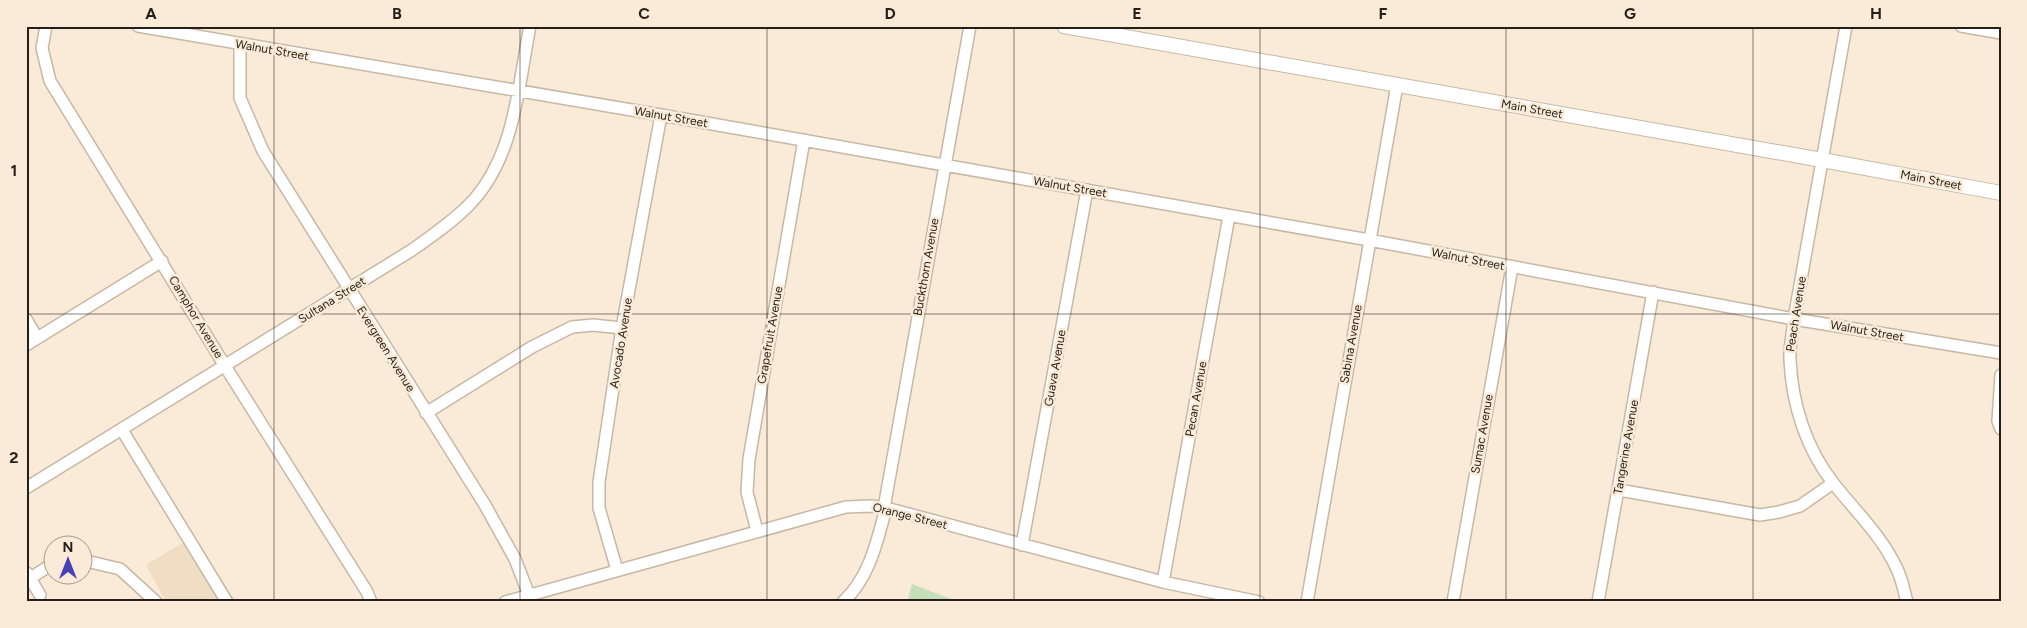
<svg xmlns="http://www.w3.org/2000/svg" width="2027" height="628" viewBox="0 0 2027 628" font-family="Figtree,sans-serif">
<rect width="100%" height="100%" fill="#faebd8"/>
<path fill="#f1ddc4" d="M184,542L221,602H166L146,565Z"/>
<path fill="#c5dfb9" d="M912,584L959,602H907Z"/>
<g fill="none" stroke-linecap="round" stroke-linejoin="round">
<g stroke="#c6b8a5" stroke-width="14">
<path id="minor" d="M46,26L42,48L50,81L225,366L367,592L371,602
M138,26L661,115L1369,240L1794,319L2001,353
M1846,26L1794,319C1793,332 1789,347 1790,360C1792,404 1806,449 1834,484C1856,512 1882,536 1897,569C1902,579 1904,591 1907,602
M1961,26L2001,33
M240,44V98L263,151L485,505L515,559L529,595
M26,319L37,338
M26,345L162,261
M2001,375L1998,421L2001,429
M426,413L532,347L572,327L593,325L622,328
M122,430L227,602
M26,488L412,250C432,236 452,222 469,205C515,158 518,87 530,26
M1619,490L1760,515L1779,512L1800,506L1833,483
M884,508L970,26
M757,531L747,492L749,459L804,140
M1022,545L1087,190
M82,560L120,569L156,602
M617,570L599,508V482L622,328L661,115
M27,573L40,595
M26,581L52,564
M1163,582L1229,216
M505,602L846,507L871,506L886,508L1163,582L1259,602
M843,602C870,577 877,541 886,508
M1307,602L1397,85
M1453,602L1512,267
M1598,602L1653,292"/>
</g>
<g stroke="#c6b8a5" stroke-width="16">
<path id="major" d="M1064,26L1822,160L2001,193"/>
</g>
<use href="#minor" stroke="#fff" stroke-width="11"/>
<use href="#major" stroke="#fff" stroke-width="14"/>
</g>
<path fill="none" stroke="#241f18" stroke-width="1" stroke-opacity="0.55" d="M274,26V602M520,26V602M767,26V602M1014,26V602M1260,26V602M1506,26V602M1753,26V602M26,314H2001"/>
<g text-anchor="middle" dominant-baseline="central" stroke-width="5" stroke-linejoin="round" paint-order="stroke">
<g font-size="12" fill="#241f18" stroke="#faebd8">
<text transform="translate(272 50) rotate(10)">Walnut Street</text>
<text transform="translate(1532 109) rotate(10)">Main Street</text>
<text transform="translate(671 117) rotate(10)">Walnut Street</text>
<text transform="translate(1931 180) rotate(11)">Main Street</text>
<text transform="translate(1070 187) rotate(10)">Walnut Street</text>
<text transform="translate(1468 259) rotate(11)">Walnut Street</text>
<text transform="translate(926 267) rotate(-80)">Buckthorn Avenue</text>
<text transform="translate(332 300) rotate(-32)">Sultana Street</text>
<text transform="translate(1796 314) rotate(-81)">Peach Avenue</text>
<text transform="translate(196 317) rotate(59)">Camphor Avenue</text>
<text transform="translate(1867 331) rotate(10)">Walnut Street</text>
<text transform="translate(770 335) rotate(-80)">Grapefruit Avenue</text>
<text transform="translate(621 343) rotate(-81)">Avocado Avenue</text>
<text transform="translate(1351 344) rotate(-80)">Sabina Avenue</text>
<text transform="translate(386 349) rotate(58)">Evergreen Avenue</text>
<text transform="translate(1055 368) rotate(-80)">Guava Avenue</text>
<text transform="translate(1196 399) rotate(-80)">Pecan Avenue</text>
<text transform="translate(1482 434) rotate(-80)">Sumac Avenue</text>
<text transform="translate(1626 447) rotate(-80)">Tangerine Avenue</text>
<text transform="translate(910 516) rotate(14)">Orange Street</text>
</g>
</g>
<rect width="2027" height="628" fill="none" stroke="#faebd8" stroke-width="55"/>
<g transform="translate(68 560)"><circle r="24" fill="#faebd8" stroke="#a4998b"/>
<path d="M0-4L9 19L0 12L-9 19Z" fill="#4641b7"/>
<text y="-8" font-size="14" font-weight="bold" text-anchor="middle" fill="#241f18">N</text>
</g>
<rect x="28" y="28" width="1972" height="572" fill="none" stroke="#241f18" stroke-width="2"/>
<g font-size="16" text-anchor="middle" font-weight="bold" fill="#241f18">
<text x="151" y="19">A</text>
<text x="397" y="19">B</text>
<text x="644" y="19">C</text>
<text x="890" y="19">D</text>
<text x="1137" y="19">E</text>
<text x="1383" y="19">F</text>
<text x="1630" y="19">G</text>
<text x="1876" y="19">H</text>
<text x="14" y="176">1</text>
<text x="14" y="463">2</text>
</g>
</svg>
